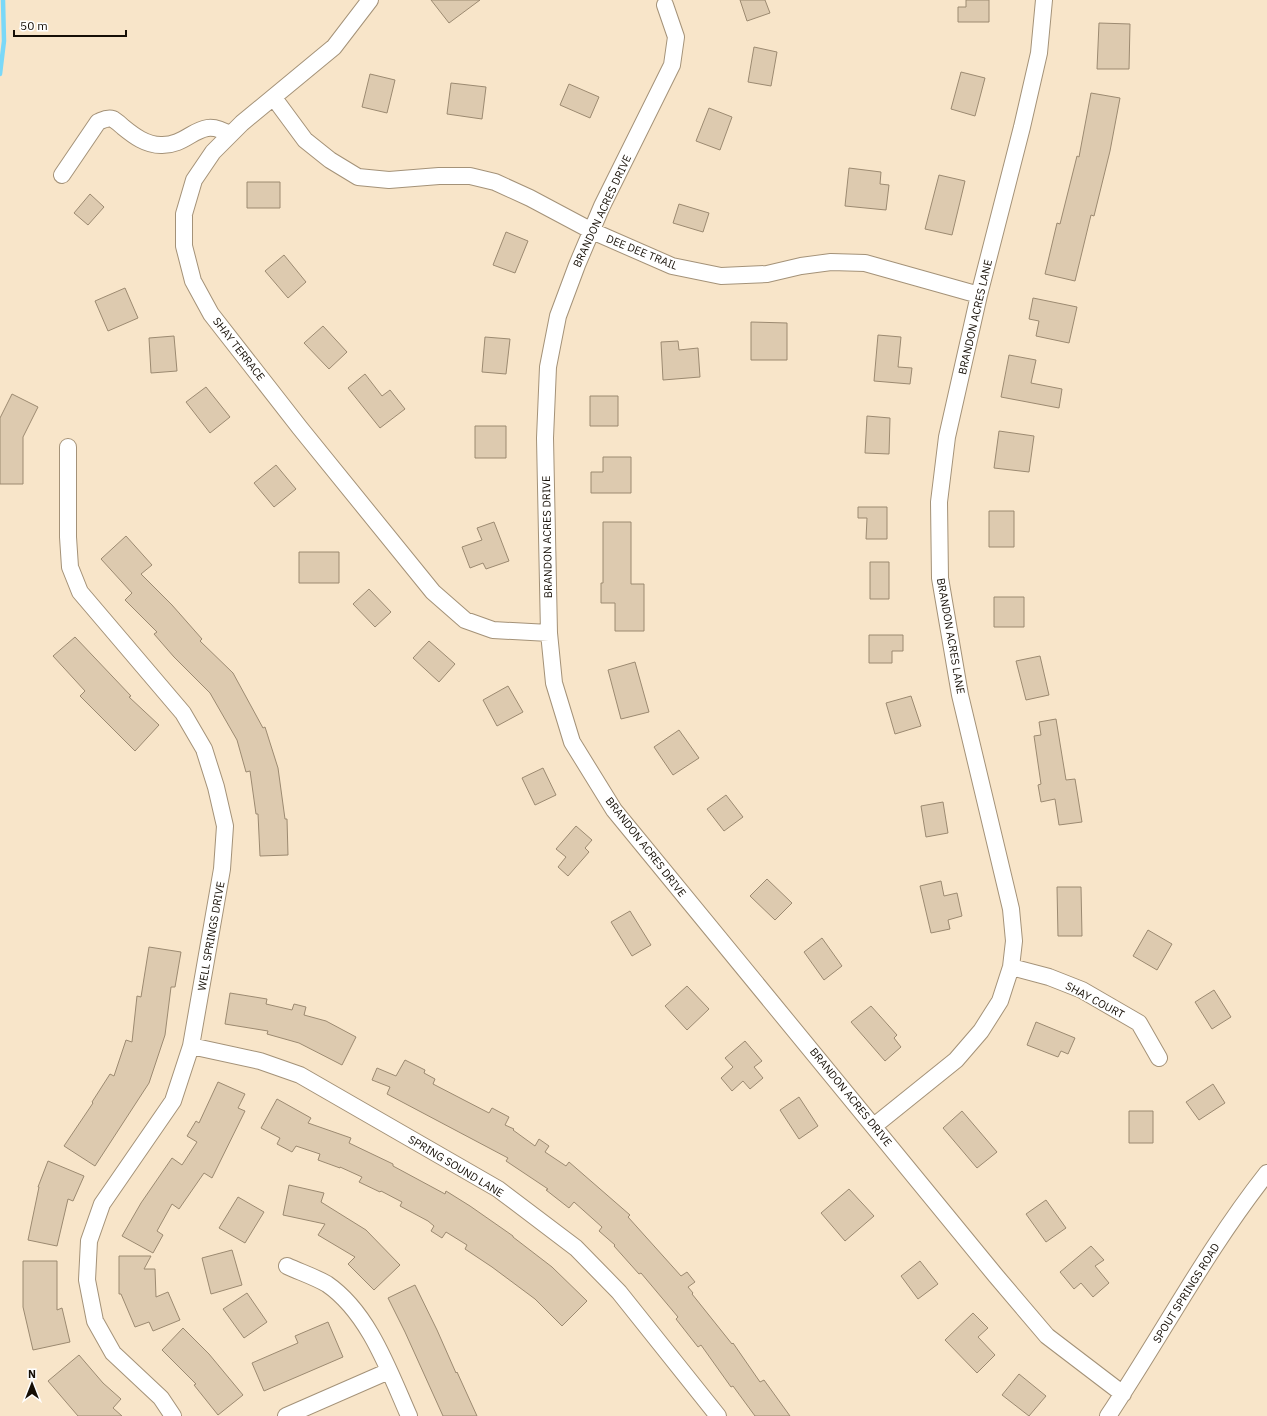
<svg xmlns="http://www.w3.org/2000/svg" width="1267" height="1416" viewBox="0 0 1267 1416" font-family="'IBM Plex Sans',sans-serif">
<rect width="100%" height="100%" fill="#f8e5c9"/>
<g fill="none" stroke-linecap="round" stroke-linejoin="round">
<path stroke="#7ad8f8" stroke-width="4.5" d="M0,74L4,41L3,0"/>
</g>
<path fill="#ddcaaf" stroke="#9c8a71" d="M431,0H480L449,23Z
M740,0H765L770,13L747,21Z
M966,0H989V22H958V7H966Z
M1099,23L1130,24L1129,69H1097Z
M754,47L777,52L771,86L748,82Z
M961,72L985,78L975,116L951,109Z
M370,74L395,80L387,113L362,107Z
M451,83L486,87L482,119L447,114Z
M569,84L599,97L590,118L560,105Z
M1091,93L1120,98L1110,151L1094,216L1091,215L1075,281L1045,274L1057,223L1060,224L1077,156L1079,157Z
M709,108L732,117L720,150L696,141Z
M849,168L881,172L880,184L889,185L886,210L845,206Z
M939,175L965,181L952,235L925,229Z
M247,182H280V208H247Z
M90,194L104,207L88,225L74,213Z
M679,204L709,213L703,232L673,223Z
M506,232L528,241L515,273L493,265Z
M284,255L306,282L288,298L265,271Z
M125,288L138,318L108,331L95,301Z
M1033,298L1077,307L1069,343L1036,336L1039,321L1029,319Z
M751,322L787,323V360H751Z
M323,326L347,352L329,369L304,343Z
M878,335L901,337L898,367L912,368L910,384L874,381Z
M174,336L177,371L151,373L149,338Z
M485,337L510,339L506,374L482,372Z
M678,341L679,350L698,348L700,377L663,380L661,342Z
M1009,355L1036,360L1031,383L1062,389L1059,408L1001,397Z
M365,374L382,396L390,390L405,409L380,428L348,388Z
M206,387L230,417L210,433L186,402Z
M12,394L38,407L23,437V484H0V418Z
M590,396H618V426H590Z
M867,416L890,418L889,454L865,453Z
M475,426H506V458H475Z
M999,431L1034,436L1029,472L994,468Z
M603,457H631V493H591V472H603Z
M276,465L296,489L274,507L254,483Z
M858,507H887V539H866L867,518H858Z
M989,511H1014V547H989Z
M494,522L509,561L486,569L483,563L470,568L462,547L482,540L477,528Z
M603,522H631V584H644V631H615V603H601V583H603Z
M126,536L152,565L141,574L172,605L202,639L200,641L233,673L263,728L265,727L278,768L285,819H287L288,855L260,856L258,814H256L250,771L246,772L237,740L210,693L174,657L154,634L157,632L125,600L132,593L101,559Z
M299,552H339V583H299Z
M870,562H889V599H870Z
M369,589L391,612L375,627L353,604Z
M994,597H1024V627H994Z
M869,635H903V651H892V663H869Z
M75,637L131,696L129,697L159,725L135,751L80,696L85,691L53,656Z
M429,641L455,664L439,682L413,658Z
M1040,656L1049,695L1026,700L1016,661Z
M635,662L649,712L621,719L608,670Z
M508,686L523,712L497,726L483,700Z
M911,696L921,726L895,734L886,703Z
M1056,719L1066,780L1075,779L1082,822L1059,825L1055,799L1041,802L1038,785L1041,784L1034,736L1041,735L1039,722Z
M679,730L699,758L673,775L654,747Z
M543,768L556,795L535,805L522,778Z
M726,795L743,817L724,831L707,809Z
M943,802L948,833L926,837L921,806Z
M576,826L592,840L585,848L589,852L568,876L558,867L566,857L556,849Z
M767,879L792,903L775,920L750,896Z
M941,881L944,896L957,893L962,916L948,920L950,929L931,933L920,886Z
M1057,887H1081L1082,936H1058Z
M630,911L651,945L632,956L611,922Z
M1148,930L1172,944L1157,970L1133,956Z
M822,938L842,966L824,980L804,952Z
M149,947L181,952L175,987H171L165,1035L149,1083L95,1166L64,1146L93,1103L92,1102L110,1074L114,1076L126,1040L132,1042L137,996L141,997Z
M687,986L709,1009L687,1030L665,1006Z
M1214,990L1231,1017L1212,1029L1195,1002Z
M230,993L267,999L266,1004L292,1010L294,1004L306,1007L304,1015L326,1021L356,1037L342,1065L299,1043L267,1034L268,1031L225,1024Z
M871,1006L897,1035L894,1038L901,1047L885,1061L851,1022Z
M1036,1022L1075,1038L1068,1054L1061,1051L1058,1057L1027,1045Z
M745,1041L762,1061L754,1067L763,1078L750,1089L743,1081L732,1091L721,1078L733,1067L725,1058Z
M405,1060L425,1070L424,1073L435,1079L433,1084L489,1113L492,1108L509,1117L505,1125L514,1129L513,1130L535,1146L539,1139L549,1146L545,1152L566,1166L569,1162L630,1215L628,1217L681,1276L687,1272L695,1282L688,1287L693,1293L692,1294L732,1344L733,1343L760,1382L764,1380L790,1416H755L733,1386L731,1387L701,1345L698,1347L676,1319L678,1317L641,1273L639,1274L614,1246L615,1245L599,1231L602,1227L574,1202L569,1208L546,1190L548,1189L506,1161L508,1158L387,1094L390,1087L372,1080L377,1068L396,1076Z
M218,1082L245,1094L238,1108L245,1111L212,1178L204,1173L179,1209L172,1204L157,1231L163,1235L153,1253L122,1236L141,1203L172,1158L182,1165L197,1142L187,1136L196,1121L199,1123Z
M1213,1084L1225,1103L1199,1120L1186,1102Z
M799,1097L818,1126L799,1139L780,1110Z
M277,1099L311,1118L308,1123L351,1138L349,1143L393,1164V1166L445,1194L446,1191L470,1206L513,1236V1237L552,1267L587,1301L562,1326L535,1299L492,1267L465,1249L467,1245L446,1232L442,1238L431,1231L434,1226L428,1221L400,1206L402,1202L381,1191L380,1192L359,1182L362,1177L340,1167V1168L318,1160L320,1154L296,1146L292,1152L277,1144L280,1138L261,1128Z
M962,1111L997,1152L977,1168L943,1128Z
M1129,1111H1153V1143H1129Z
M48,1161L84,1176L73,1201L68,1199L57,1246L28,1240L39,1187H38Z
M289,1185L324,1193L321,1202L366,1230L400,1265L374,1290L348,1264L355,1257L318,1235L325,1224L283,1215Z
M849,1189L874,1216L845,1241L821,1213Z
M238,1197L264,1212L245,1243L219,1228Z
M1046,1200L1066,1228L1046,1242L1026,1214Z
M1091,1246L1104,1260L1095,1266L1109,1283L1093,1297L1081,1283L1074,1289L1060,1272Z
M232,1250L242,1285L211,1294L202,1258Z
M119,1256H151L144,1269H155L156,1297L168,1292L180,1320L153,1331L149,1322L135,1327L121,1294H119Z
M23,1261H57V1310L62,1308L70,1342L33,1350L23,1307Z
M920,1261L938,1284L918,1299L901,1276Z
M415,1285L437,1330L456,1373L457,1372L477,1416H443L405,1332L388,1298Z
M247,1293L267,1322L244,1338L223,1309Z
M973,1313L988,1328L978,1337L995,1355L977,1373L945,1340Z
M328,1322L343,1357L264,1391L252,1363L298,1343L295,1336Z
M183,1328L209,1354L243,1395L218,1415L194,1385L196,1384L162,1350Z
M79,1355L103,1383L121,1399L113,1408L122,1416H78L48,1381Z
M1019,1374L1046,1396L1029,1416L1002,1395Z"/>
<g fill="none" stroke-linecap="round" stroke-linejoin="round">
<g stroke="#a49278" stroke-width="18">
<path id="minor" d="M370,0L334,47L242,123L213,152L194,180L184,214V246L193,281L211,314L300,428L433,592L465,620L493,630L549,633
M665,5L676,37L672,65L602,206L577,265L558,316L548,367L545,438L549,633L554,683L572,742L614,810L996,1276L1047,1336L1123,1394
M274,98L305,140L330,160L358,177L389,180L439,176H470L495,182L530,198L592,231L672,266L721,276L767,274L801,266L831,262L865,263L979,295
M62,175L98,122C103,120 107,117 113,119C116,121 120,124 123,127C134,136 146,145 161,145C191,146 199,114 230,135
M68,447V537L70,567L80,592L183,713L204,749L216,787L225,826L222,869L191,1046L173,1101L102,1204L89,1241L87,1280L95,1321L113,1353L161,1398L173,1416
M1011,967L1049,977L1082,990L1139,1023L1159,1058
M191,1046L260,1061L300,1075L498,1189L576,1248L619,1292L718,1416
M874,1126L956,1060L981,1031L1000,1001L1011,967L1014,941L1011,909L960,695L940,578L939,502L947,437L979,295L1022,127L1039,53L1044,0
M287,1266C300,1272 315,1277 327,1284C369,1313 389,1371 409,1416
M286,1416L389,1371
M1108,1416C1162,1335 1207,1249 1267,1173"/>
</g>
<use href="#minor" stroke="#fff" stroke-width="16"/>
</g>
<g text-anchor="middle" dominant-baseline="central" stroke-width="3.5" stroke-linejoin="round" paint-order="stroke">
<g font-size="11" fill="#160f06" stroke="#fff">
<text transform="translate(602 211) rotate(-65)">BRANDON ACRES DRIVE</text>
<text transform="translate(642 252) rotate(22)">DEE DEE TRAIL</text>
<text transform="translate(975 317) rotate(-77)">BRANDON ACRES LANE</text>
<text transform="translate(239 349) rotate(52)">SHAY TERRACE</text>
<text transform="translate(547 537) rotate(-91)">BRANDON ACRES DRIVE</text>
<text transform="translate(951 636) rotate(80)">BRANDON ACRES LANE</text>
<text transform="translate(646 847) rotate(52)">BRANDON ACRES DRIVE</text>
<text transform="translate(211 936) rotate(-80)">WELL SPRINGS DRIVE</text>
<text transform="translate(1095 1000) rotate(28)">SHAY COURT</text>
<text transform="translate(851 1097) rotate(51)">BRANDON ACRES DRIVE</text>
<text transform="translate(456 1166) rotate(31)">SPRING SOUND LANE</text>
<text transform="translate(1186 1293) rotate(-58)">SPOUT SPRINGS ROAD</text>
</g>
</g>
<g transform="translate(32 1384)" stroke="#ffffff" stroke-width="3" paint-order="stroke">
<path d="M0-3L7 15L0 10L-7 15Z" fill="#160f06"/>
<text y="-6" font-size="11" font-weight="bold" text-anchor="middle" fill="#160f06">N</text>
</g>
<path d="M14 30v6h112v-6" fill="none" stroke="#160f06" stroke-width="2"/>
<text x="20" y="30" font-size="12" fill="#160f06" stroke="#ffffff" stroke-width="3" paint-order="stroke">50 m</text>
</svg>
